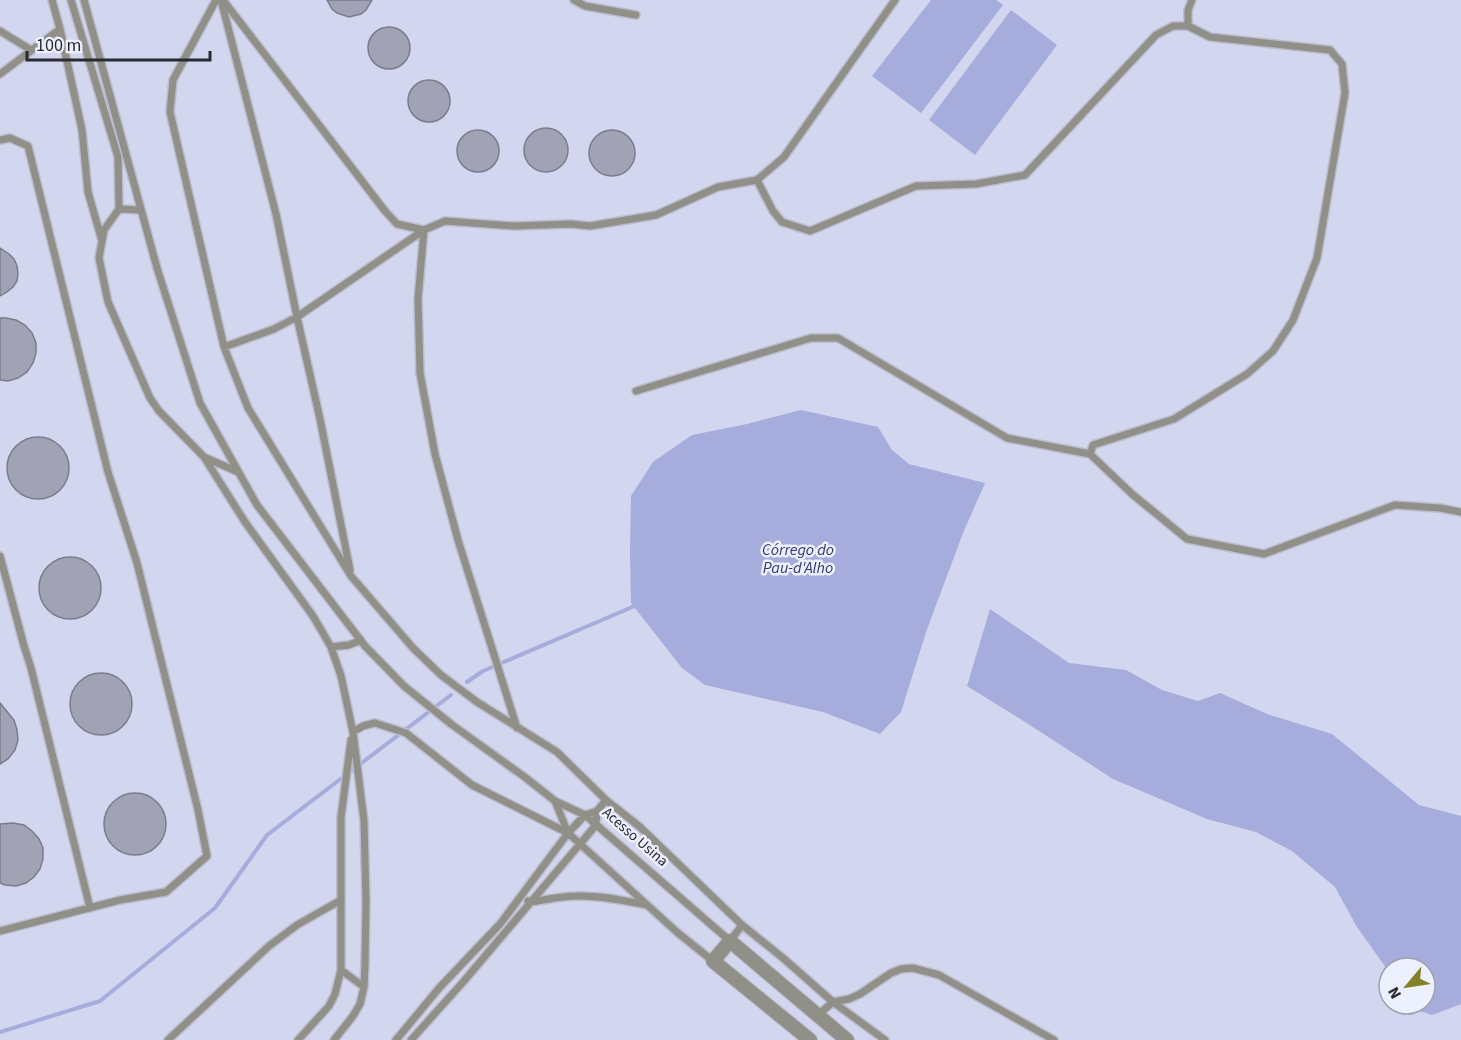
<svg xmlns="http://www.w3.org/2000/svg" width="1461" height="1040" viewBox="0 0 1461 1040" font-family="'Source Sans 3',sans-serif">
<rect width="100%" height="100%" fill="#dfe2f5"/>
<path fill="#d2d6ef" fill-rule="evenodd" d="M0,0H1461V1040H0ZM1389,968H1425V1004H1389Z"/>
<path fill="#a6acdb" d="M931,0H996L1003,5L921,113L872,76Z
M1011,10L1057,45L975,155L929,120Z
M801,410L878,427L892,450L909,464L985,483L963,533L926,632L901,712L880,734L823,712L705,685L682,668L631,603L630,552L631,496L653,462L692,435L747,424Z
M990,609L1069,663L1126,670L1162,690L1198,701L1220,693L1267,714L1332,734L1419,805L1461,816V1004L1432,1015L1399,1004H1425V968H1389V972L1357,927L1335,887L1292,851L1256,832L1207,819L1113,779L1019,718L967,686Z"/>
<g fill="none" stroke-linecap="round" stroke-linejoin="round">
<path stroke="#a6acdb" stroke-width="4" d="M467,682L483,671L637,605
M0,1032L100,1001L215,908L267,835L451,695"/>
</g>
<path fill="#a1a3b5" stroke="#7a7c8d" stroke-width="1.5" d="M327,0H372L366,10L361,14L349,17L337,13L332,9Z
M368 48a21 21 0 1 1 42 0a21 21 0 1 1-42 0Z
M408 101a21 21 0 1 1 42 0a21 21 0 1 1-42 0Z
M524 150a22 22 0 1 1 44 0a22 22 0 1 1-44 0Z
M589 153a23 23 0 1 1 46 0a23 23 0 1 1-46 0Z
M457 151a21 21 0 1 1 42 0a21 21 0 1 1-42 0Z
M0,248L9,254L14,259L17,266L18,274L17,281L13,287L7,292L0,296Z
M0,318H6L16,320L25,325L32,333L36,343V353L33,363L27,372L18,378L8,381L0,380Z
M7 468a31 31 0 1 1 62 0a31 31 0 1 1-62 0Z
M39 588a31 31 0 1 1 62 0a31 31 0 1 1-62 0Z
M70 704a31 31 0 1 1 62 0a31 31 0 1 1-62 0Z
M0,703L14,720L17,730L18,740L15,750L8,759L0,764Z
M104 824a31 31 0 1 1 62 0a31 31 0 1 1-62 0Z
M13,823L24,825L32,831L39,839L43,848V859L40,869L34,877L26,883L16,886L5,885L0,883V824Z"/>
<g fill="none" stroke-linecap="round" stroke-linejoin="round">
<g stroke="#bbbdce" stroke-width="10">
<path id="lane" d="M52,0L60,29L82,130L88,192L102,241
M71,0L118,157L119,209L104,230L99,258L108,302L150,398L159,411L204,457L238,472
M84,0L157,268L200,403L257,505L365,646L404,686L451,724L526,778L555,801L585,815L730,941L742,925
M216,0L173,80L170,112L224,347L248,408L351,576L413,648L441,675L477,702L557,752L606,800L640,827L742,925L783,958L833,1002L885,1040
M221,0L276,214L297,317L320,419L350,570
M223,0L385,211L397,224L424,230L445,221L514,226L571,224L590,226L656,215L718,187L757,180L784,157L895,0
M574,0L585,6L636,15
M1188,26V10L1192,0
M0,31L31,50
M0,74L60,29
M0,140L10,138L28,146L108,472L137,563L198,810L207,856L166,892L120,900L0,931
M757,180L773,211L782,222L810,231L916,186L976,184L1025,175L1156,35L1173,26H1188L1210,37L1330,50L1342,64L1345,93L1317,258L1293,320L1273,351L1247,374L1174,419L1093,445L1090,454L1132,494L1187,539L1264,554L1395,505L1440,508L1461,512
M119,209L141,210
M424,230L418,299L420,373L435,454L458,540L517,728
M224,347L274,329L297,317L424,230
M636,391L811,338H838L1007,438L1090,454
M204,457L245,522L313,616L331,647L341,676L353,732L364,821L366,901L365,964L364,987L360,1004L353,1016L334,1040
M0,556L24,646L31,668L90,908
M331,647L349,645L361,640
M353,732L363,726L375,723L406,733L472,785L568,833
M555,801L568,833L678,933L713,961
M528,901L530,902C545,900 561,896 577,896C600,895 624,901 647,905
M341,970L364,987
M818,1015L833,1002L849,999L860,994L891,973L901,969L913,968L939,975L1054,1040
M168,1040L269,946L297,925L341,900
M298,1040L329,1006L335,994L341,970V817L351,740
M396,1040L440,987L500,924L568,833L585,815L597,811L606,800
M411,1040L464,981L580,844L596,825L597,811"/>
</g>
<g stroke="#bbbdce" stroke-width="16">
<path id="street" d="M810,1040L713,961L730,941L847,1040"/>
</g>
<use href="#lane" stroke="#909088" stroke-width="7"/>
<use href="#street" stroke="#909088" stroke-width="14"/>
</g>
<g text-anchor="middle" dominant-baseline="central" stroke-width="5" stroke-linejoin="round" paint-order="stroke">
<g font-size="15" fill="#292a31" stroke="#edf0ff">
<text transform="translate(635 837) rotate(41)">Acesso Usina</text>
</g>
<g font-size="16" font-style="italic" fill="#353670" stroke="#edf0ff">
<text x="798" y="550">Córrego do<tspan x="798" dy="18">Pau-d'Alho</tspan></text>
</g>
</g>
<g transform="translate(1407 986) rotate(241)"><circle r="28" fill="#edf0ff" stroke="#9fa1ad" stroke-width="1.5"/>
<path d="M0-4.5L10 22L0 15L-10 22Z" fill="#848028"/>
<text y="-9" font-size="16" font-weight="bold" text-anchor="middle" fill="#292a31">N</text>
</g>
<path d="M27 51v9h183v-9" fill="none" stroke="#292a31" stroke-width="3"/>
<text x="36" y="51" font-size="18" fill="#292a31" stroke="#edf0ff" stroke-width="4.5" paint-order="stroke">100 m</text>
</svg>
